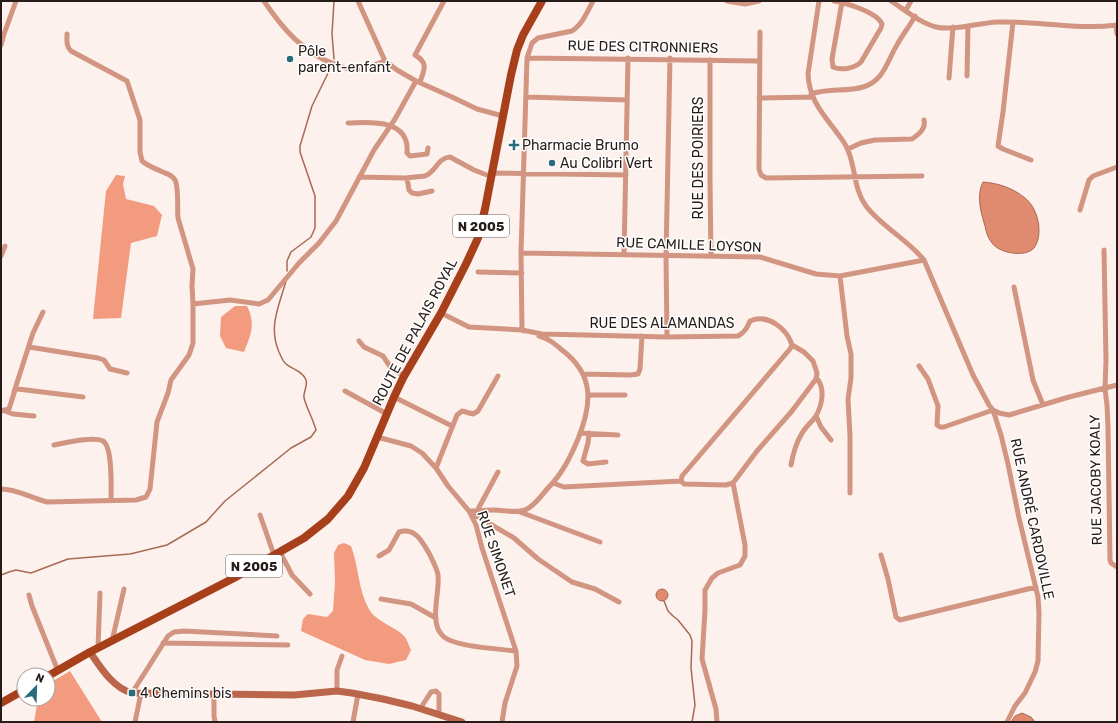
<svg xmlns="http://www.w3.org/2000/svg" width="1118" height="723" viewBox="0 0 1118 723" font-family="Rubik,sans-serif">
<rect width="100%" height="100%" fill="#fcf1ed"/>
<path fill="#f39b7f" d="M116,175L125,176L123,184L126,199L154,206L162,215L157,236L131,243L121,318L93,319L106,191Z
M235,306H247C256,324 251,334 244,352L226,348L220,336L221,317Z
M344,543L351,546C359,567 358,590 369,609C375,621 396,627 404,636C407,639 409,646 411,650L406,660L389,664L365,660L301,631L303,619L308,614L327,617L333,611L335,582L334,553L338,545Z
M70,671L102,722H34L38,699H48V684Z"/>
<path fill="#e08b6f" stroke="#a86a55" d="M983,182C998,183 1013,188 1025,198C1038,208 1044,234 1034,248C1025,258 999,253 992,243C988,238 986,232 985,226C981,213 976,195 983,182Z
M656 595a6 6 0 1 1 12 0a6 6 0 1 1-12 0Z
M1022,713L1031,717L1035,722H1011L1015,716Z"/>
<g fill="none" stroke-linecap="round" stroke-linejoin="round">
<path stroke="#a86a55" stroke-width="1.5" d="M334,59L332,34L334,1
M287,271V261L291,252L311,237L315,228V196L300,152V146L312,106L331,67
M1,575L9,572L16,570L31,573L68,559L130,554L167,545L206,522L225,501L291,448L311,437L316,430C313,419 307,409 304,398C303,392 308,386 306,380C303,371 291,369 285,363C282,360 281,356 279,352C268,327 279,306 286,281
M664,601L668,611L673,616L678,620L690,635L692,641L691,668L695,705L692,722"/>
<path stroke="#d19582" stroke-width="5" d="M264,1C282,28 305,55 337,65C342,67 347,69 352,70C364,70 374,65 385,61
M358,1L385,61L397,70L416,81L452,97L477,109L503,116
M727,1L745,4L759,1
M819,1L808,74C809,98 821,112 835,130C839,136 844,141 847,148C856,167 853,188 866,206C882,227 907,239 924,260L973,375L989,405L993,410L999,413L1009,415L1069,397L1117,385
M834,1C846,3 877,12 882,24L881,28L861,62C855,68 842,71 833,67L832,59L842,2
M891,1C905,10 920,23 936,27C953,31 979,23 997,22C1038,21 1076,30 1117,25
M906,10L911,1
M1013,22L1003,112L998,146L1003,149L1031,160
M1116,25L1117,34
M760,32L759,169L761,175L766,178L922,176
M1,45L4,34L16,1
M527,58L759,61
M710,60V181L711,256
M967,76L968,26
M949,78L953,27
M420,82C424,70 429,63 415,55L444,1
M811,94C828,88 847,92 863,87C884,81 887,61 897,45C902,35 910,26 915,16
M526,97L627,100
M759,98L812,97
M348,123C372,122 410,119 407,153L410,156L427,154L428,148
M848,149L861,143L875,140L912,139C919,134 926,129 924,120
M493,173L626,175
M359,177L405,178L425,176C436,172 437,158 450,157L474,170L492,177
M407,178L409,190L412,193L418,194L432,191
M1080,210L1089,180L1093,176L1117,167
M1104,250L1106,360L1105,389L1107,405L1108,427L1110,560L1111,563L1117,567
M521,253L760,257L816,274L840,276L924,260
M624,255L628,58
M1,256L5,246
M478,272L522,273
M840,276L847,336L851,354V378L848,399L850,436V493
M1014,287L1033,380L1043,405
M193,304L230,300L259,304L268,300L299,263L319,243L336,221L374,150L395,119L416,81
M441,313L469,327L522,330L542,334L667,337L738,336C745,332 747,328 750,321C768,313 787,329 792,345L790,349L682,476L681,481L684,484L726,485L733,483L757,451L792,411L816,379L817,373L813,361L804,352L792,345
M524,331L522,330L521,253L527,58L532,43L538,38L572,31C583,24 587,12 593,1
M667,337L666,256L670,58
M359,341L364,347L383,356L391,368L404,376
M29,347L98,358L104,360L110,369L127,373
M919,366L928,379L938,406L937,425L940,427H944L993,410L1001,435L1008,464L1019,518L1038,597L1039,613L1038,661L1035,672L1025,693L1015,706L1007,722
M583,374L630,375L638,374L640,369L642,336
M345,391L387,414
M14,392L33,333L43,312
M588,395H625
M394,397L452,426
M1,411L9,409L15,390L18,389L83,397
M5,411L13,414L34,416
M816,416L821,427L831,440
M580,433L618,435
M589,433L588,443L583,461L588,464L606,462
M377,437L411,446L422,453L436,468L448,486L469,511L476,525L482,548L516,651L517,666L505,703L502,722
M54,445C65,443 93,436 103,441C113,447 111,490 111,501
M791,465C793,454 795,445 801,435C805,427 812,422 816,416C822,405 825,390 818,380L816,379
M436,468L457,415L462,411L473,414L478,411L498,376
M553,483L564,487L681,481
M1,489C17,489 31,498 47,502L136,500L146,497L150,489L157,422L168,393L171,380L189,355L193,343V304L192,286L193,269L178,218C177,209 179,187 175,180C173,177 169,174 165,173C157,169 149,167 142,161L140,152V120L127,81L71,51C66,46 67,41 67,34
M469,511C478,511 486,510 494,510C504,510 518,514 527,509C535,505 542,495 548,488C562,474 570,458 578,439C592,404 595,375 562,350C555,344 548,338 539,336
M477,511L498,472
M470,512L514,538L538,559L572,582L595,589L619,602
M520,512L600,542
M260,515L274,555
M280,552L292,575L310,594
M881,555L888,579L896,617L900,620L1036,587
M379,556L389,550L399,532C416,527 423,543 430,555C433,562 437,568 438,575C440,592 429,622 442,635C452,647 500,649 516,651
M29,595L32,606L58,671
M381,599L411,604L436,618
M112,641L124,589
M163,643L288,645
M98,648L100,593
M337,691V670L342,656
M132,693L168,636L174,632L184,631L277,636
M214,694V716L215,722
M420,709L431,692L436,691L439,694V714
M135,722L141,693
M353,722L358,694
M717,722L716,709L702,659L705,610V590L712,578L718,573L740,565L745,556V545L733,483"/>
<path stroke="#bb654a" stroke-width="7" d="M90,652C101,668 113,688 132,693L294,695L337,691L352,693L383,699L412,706L462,722"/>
<path stroke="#a83f1b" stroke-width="8" d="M48,676L90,652L234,578L304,538L328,519L348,496L364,468L394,397L403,378L441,313L466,264L478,238L485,209L511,75L517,50L523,35L542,1
M1,703L24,690"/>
</g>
<g fill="#286b7d" stroke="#fff" stroke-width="1.5">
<circle cx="290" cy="59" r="4"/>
<path d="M512 139h4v4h4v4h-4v4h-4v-4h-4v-4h4z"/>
<circle cx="552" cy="163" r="4"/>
<rect x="128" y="689" width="8" height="8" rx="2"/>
</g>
<g text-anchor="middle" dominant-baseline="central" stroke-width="3" stroke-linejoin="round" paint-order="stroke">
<g fill="#fff" stroke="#67605e" stroke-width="1">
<rect x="453" y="215" width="56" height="22" rx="3"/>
<rect x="226" y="555" width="56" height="22" rx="3"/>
</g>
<g font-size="13" font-weight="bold" fill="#261c19">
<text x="481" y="226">N 2005</text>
<text x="254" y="566">N 2005</text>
</g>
<g font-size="14" fill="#261c19" stroke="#fff">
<text transform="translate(643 47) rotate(1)">RUE DES CITRONNIERS</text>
<text transform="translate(698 158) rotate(-90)">RUE DES POIRIERS</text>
<text transform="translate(689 245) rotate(2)">RUE CAMILLE LOYSON</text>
<text x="662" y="323">RUE DES ALAMANDAS</text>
<text transform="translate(415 332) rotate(-62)">ROUTE DE PALAIS ROYAL</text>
<text transform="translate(1096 480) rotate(-91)">RUE JACOBY KOALY</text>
<text transform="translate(1032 519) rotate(78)">RUE ANDRÉ CARDOVILLE</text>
<text transform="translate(496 554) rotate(71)">RUE SIMONET</text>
</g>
<g font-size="14" fill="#261c19" stroke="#fff" text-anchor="start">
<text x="298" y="51">Pôle<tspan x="298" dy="16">parent-enfant</tspan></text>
<text x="522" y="145">Pharmacie Brumo</text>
<text x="560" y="163">Au Colibri Vert</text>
<text x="140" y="693">4 Chemins bis</text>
</g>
</g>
<rect width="1118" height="723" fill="none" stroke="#261c19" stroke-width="4"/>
<g transform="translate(36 687) rotate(23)"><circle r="19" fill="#ffffff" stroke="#a8a4a3"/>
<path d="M0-3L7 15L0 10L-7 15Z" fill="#286b7d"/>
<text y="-6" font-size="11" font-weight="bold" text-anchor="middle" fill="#261c19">N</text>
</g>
</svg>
